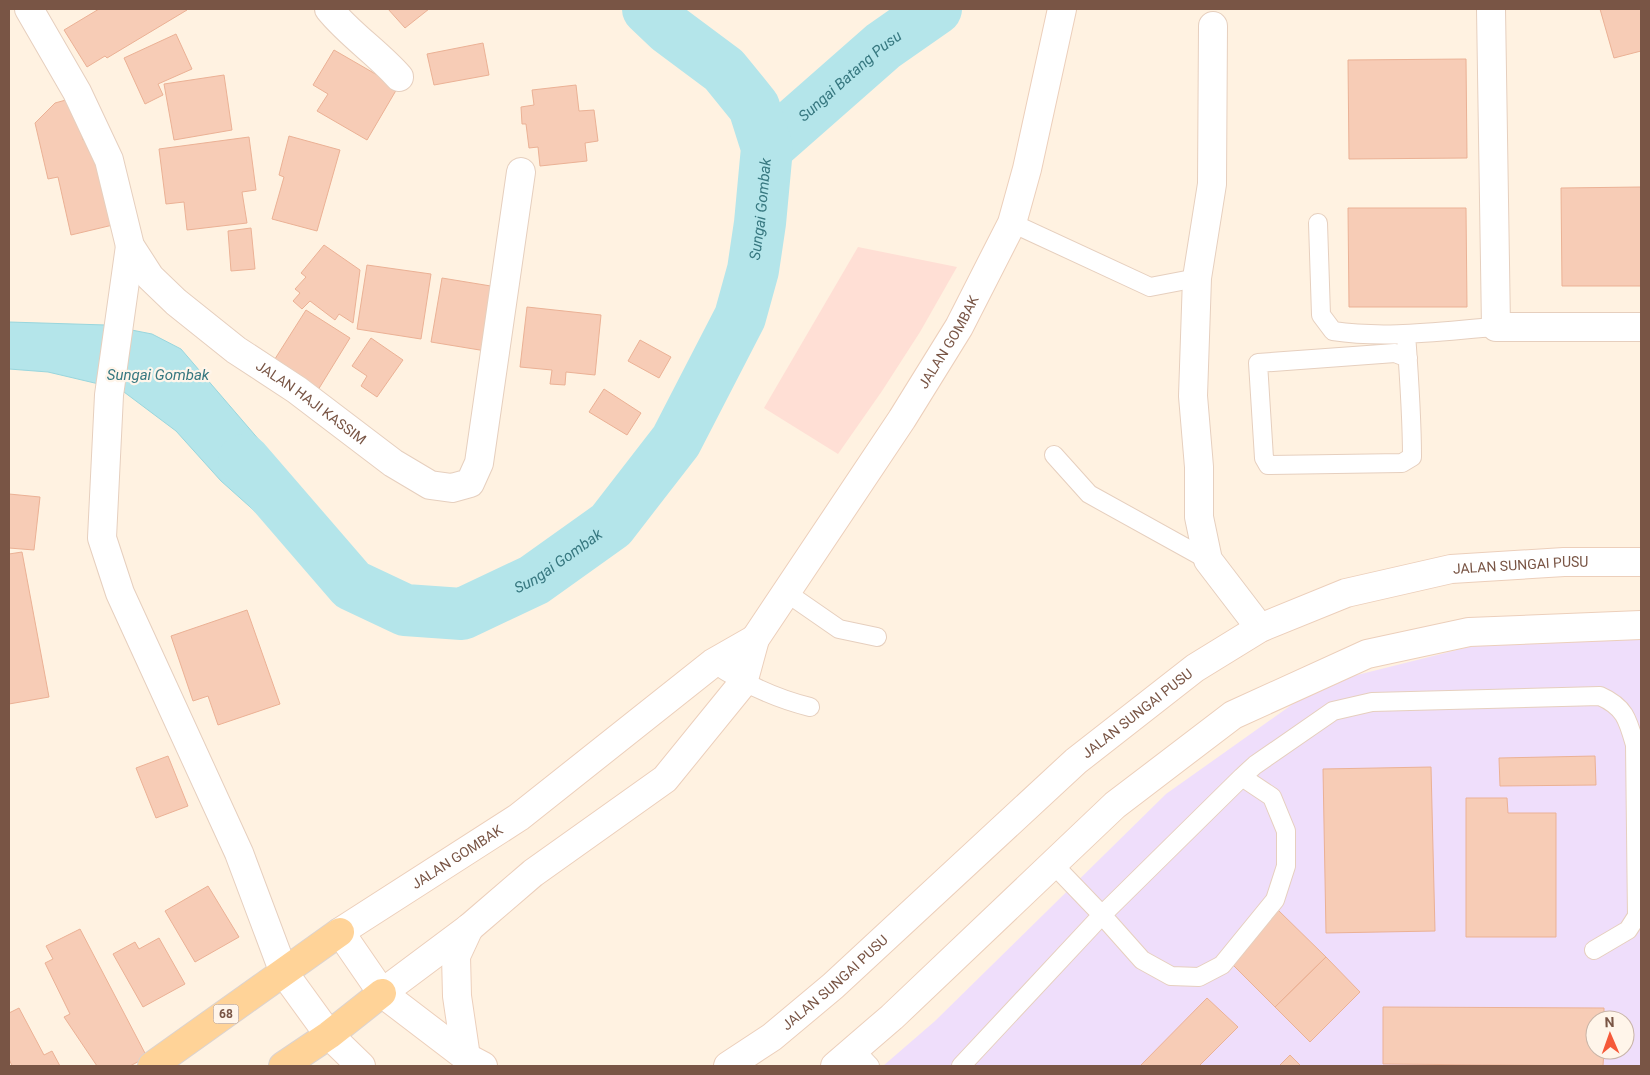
<svg xmlns="http://www.w3.org/2000/svg" width="1650" height="1075" viewBox="0 0 1650 1075" font-family="Roboto,sans-serif">
<rect width="100%" height="100%" fill="#fff2e1"/>
<path fill="#ffdfd5" d="M858,247L957,267L920,332L882,391L838,454L764,408Z"/>
<path fill="#efdefb" fill-rule="evenodd" d="M1641,635V1066H883L935,1021L1166,794L1321,684L1513,636ZM1595,1020H1625V1050H1595Z"/>
<path fill="#b4e5ea" stroke="#99d6dd" d="M9,322L106,325L152,334L181,349L303,491L291,513L277,531L221,481L176,431L120,389L48,372L9,369Z"/>
<g fill="none" stroke-linecap="round" stroke-linejoin="round">
<g stroke="#b4e5ea" stroke-width="52">
<path id="s1" d="M767,148L883,46L936,9"/>
<path id="s2" d="M244,460L352,585L405,610L462,614L534,580L611,525L676,441L740,317L753,270L760,223L767,148L754,107L724,70L669,29L648,9"/>
</g>
</g>
<path fill="#f7ccb6" stroke="#ebb195" d="M99,9H186L187,10L107,58L105,56L87,67L64,30Z
M388,9H429L405,28Z
M1600,9H1641V51L1614,58Z
M176,34L192,69L158,84L163,95L145,104L124,58Z
M483,43L489,75L434,85L427,54Z
M334,50L398,87L367,140L317,111L328,94L313,85Z
M1466,59L1467,158L1349,159L1348,60Z
M224,75L232,130L174,140L164,84Z
M576,85L579,111L594,110L598,141L585,143L587,161L540,166L538,147L529,148L526,124H522L521,107L534,105L532,90Z
M73,98L83,140L96,137L117,224L71,235L58,177L48,179L35,123L55,103Z
M289,136L340,150L317,231L272,219L284,177L279,175Z
M249,137L256,190L242,192L247,223L187,230L184,202L166,204L159,149Z
M1641,187V286H1562L1561,188Z
M1348,208H1466L1467,307H1349Z
M251,228L255,269L231,271L228,231Z
M324,245L360,270L353,323L339,314L335,320L310,301L302,309L293,301L300,293L295,289L306,277L301,273Z
M367,265L431,274L421,339L357,329Z
M442,278L503,288L492,352L431,342Z
M527,307L601,315L595,375L566,372L565,385L550,384L552,370L520,367Z
M306,310L350,338L318,390L273,362Z
M371,338L403,360L377,397L361,386L367,376L352,366Z
M640,340L671,357L659,378L628,361Z
M604,389L641,413L627,435L589,412Z
M9,494L40,497L34,550L9,548Z
M22,552L49,697L9,704V554Z
M247,610L280,704L218,725L208,696L193,701L171,636Z
M168,756L188,806L156,818L136,768Z
M1595,756L1596,785L1500,786L1499,758Z
M1431,767L1435,931L1326,933L1323,769Z
M1466,798H1507L1508,813H1556V937H1466Z
M208,886L239,937L195,962L165,911Z
M1278,910L1326,957L1275,1007L1228,960Z
M80,929L147,1057L130,1066H97L64,1017L70,1014L45,963L53,959L46,946Z
M159,938L185,984L143,1007L113,954L135,942L139,949Z
M1326,957L1360,992L1310,1042L1275,1007Z
M1207,998L1238,1027L1199,1066H1140Z
M1383,1007L1604,1008V1020H1595V1050H1604L1603,1066L1383,1064Z
M19,1008L44,1055L52,1051L60,1066H12L9,1059V1013Z
M1290,1055L1301,1066H1279Z"/>
<g fill="none" stroke-linecap="round" stroke-linejoin="round">
<g stroke="#e6cfbe" stroke-width="20">
<path id="service" d="M1012,223L1150,287L1197,278
M1318,223L1321,315L1333,331C1387,339 1441,331 1496,327
M1406,334C1409,375 1412,416 1412,457L1402,463L1268,465L1264,458L1258,363L1395,353L1408,358
M1054,455L1089,494L1208,560
M787,593L839,629L877,637
M713,663C744,684 774,698 810,707
M1242,777L1272,797L1286,831V866L1275,900L1222,965L1199,977L1171,976L1142,960L1102,915L1242,777L1255,765L1333,711L1372,702L1600,696C1625,707 1628,720 1635,745L1637,916L1628,930L1594,950
M854,1049L870,1066
M961,1066L1102,915L1052,863"/>
</g>
<g stroke="#e6cfbe" stroke-width="30">
<g id="minor">
<path id="s3" d="M29,9L77,92L109,160L130,246L150,277L176,302L236,350L297,390L393,463L430,485L452,488L470,483L479,463L521,172"/>
<path d="M329,9C350,35 377,52 399,77"/>
<path d="M1491,9L1496,327H1641"/>
<path d="M1213,26L1212,184L1197,278L1193,396L1199,467V517L1208,560L1260,628"/>
<path d="M130,246L109,395L102,538L120,593L239,853L284,973"/>
</g>
</g>
<g stroke="#eccfbb" stroke-width="30">
<g id="secondary">
<path d="M284,973L329,1035L361,1066"/>
<path id="s4" d="M382,993L469,928L533,873L665,779L743,683L755,639L902,419L959,327L1012,223L1027,169L1062,9"/>
<path d="M466,1057L457,996L456,956L469,928"/>
<path id="s5" d="M483,1066L466,1057L382,993L340,932L519,817L713,663L755,639"/>
<path id="s6" d="M728,1066L772,1037L833,986L1076,761L1195,668L1260,628L1346,593L1451,569L1564,562H1641"/>
<path d="M835,1066L892,1017L1115,805L1233,715L1367,654L1469,632L1641,625"/>
</g>
</g>
<g stroke="#dcd3cf" stroke-width="30">
<path id="primary" d="M152,1066L340,932
M283,1066L329,1035L382,993"/>
</g>
<use href="#service" stroke="#fff" stroke-width="18"/>
<use href="#minor" stroke="#fff" stroke-width="28"/>
<use href="#secondary" stroke="#fff" stroke-width="28"/>
<use href="#primary" stroke="#ffd398" stroke-width="28"/>
</g>
<g text-anchor="middle" dominant-baseline="central" stroke-width="4.5" stroke-linejoin="round" paint-order="stroke">
<rect fill="#fff5ea" stroke="#a18576" stroke-width="1" x="213.5" y="1004.5" width="25" height="19" rx="4"/>
<g font-size="12" font-weight="bold" fill="#795545">
<text x="226" y="1014">68</text>
</g>
<g font-size="14" fill="#795545" stroke="#fff5ea">
<text stroke="none"><textPath href="#s4" startOffset="879">JALAN GOMBAK</textPath></text>
<text stroke="none"><textPath href="#s3" startOffset="501">JALAN HAJI KASSIM</textPath></text>
<text stroke="none"><textPath href="#s6" startOffset="961">JALAN SUNGAI PUSU</textPath></text>
<text stroke="none"><textPath href="#s6" startOffset="541">JALAN SUNGAI PUSU</textPath></text>
<text stroke="none"><textPath href="#s5" startOffset="338">JALAN GOMBAK</textPath></text>
<text stroke="none"><textPath href="#s6" startOffset="136">JALAN SUNGAI PUSU</textPath></text>
</g>
<g font-size="15" font-style="italic" fill="#377880" stroke="#fff5ea">
<text stroke="none"><textPath href="#s1" startOffset="110">Sungai Batang Pusu</textPath></text>
<text stroke="none"><textPath href="#s2" startOffset="811">Sungai Gombak</textPath></text>
<text x="158" y="375">Sungai Gombak</text>
<text stroke="none"><textPath href="#s2" startOffset="391">Sungai Gombak</textPath></text>
</g>
</g>
<rect width="1650" height="1075" fill="none" stroke="#795545" stroke-width="20"/>
<g transform="translate(1610 1035) rotate(358)"><circle r="24" fill="#fff5ea" stroke="#c9b5a8"/>
<path d="M0-4L9 19L0 12L-9 19Z" fill="#f55939"/>
<text y="-8" font-size="14" font-weight="bold" text-anchor="middle" fill="#795545">N</text>
</g>
</svg>
